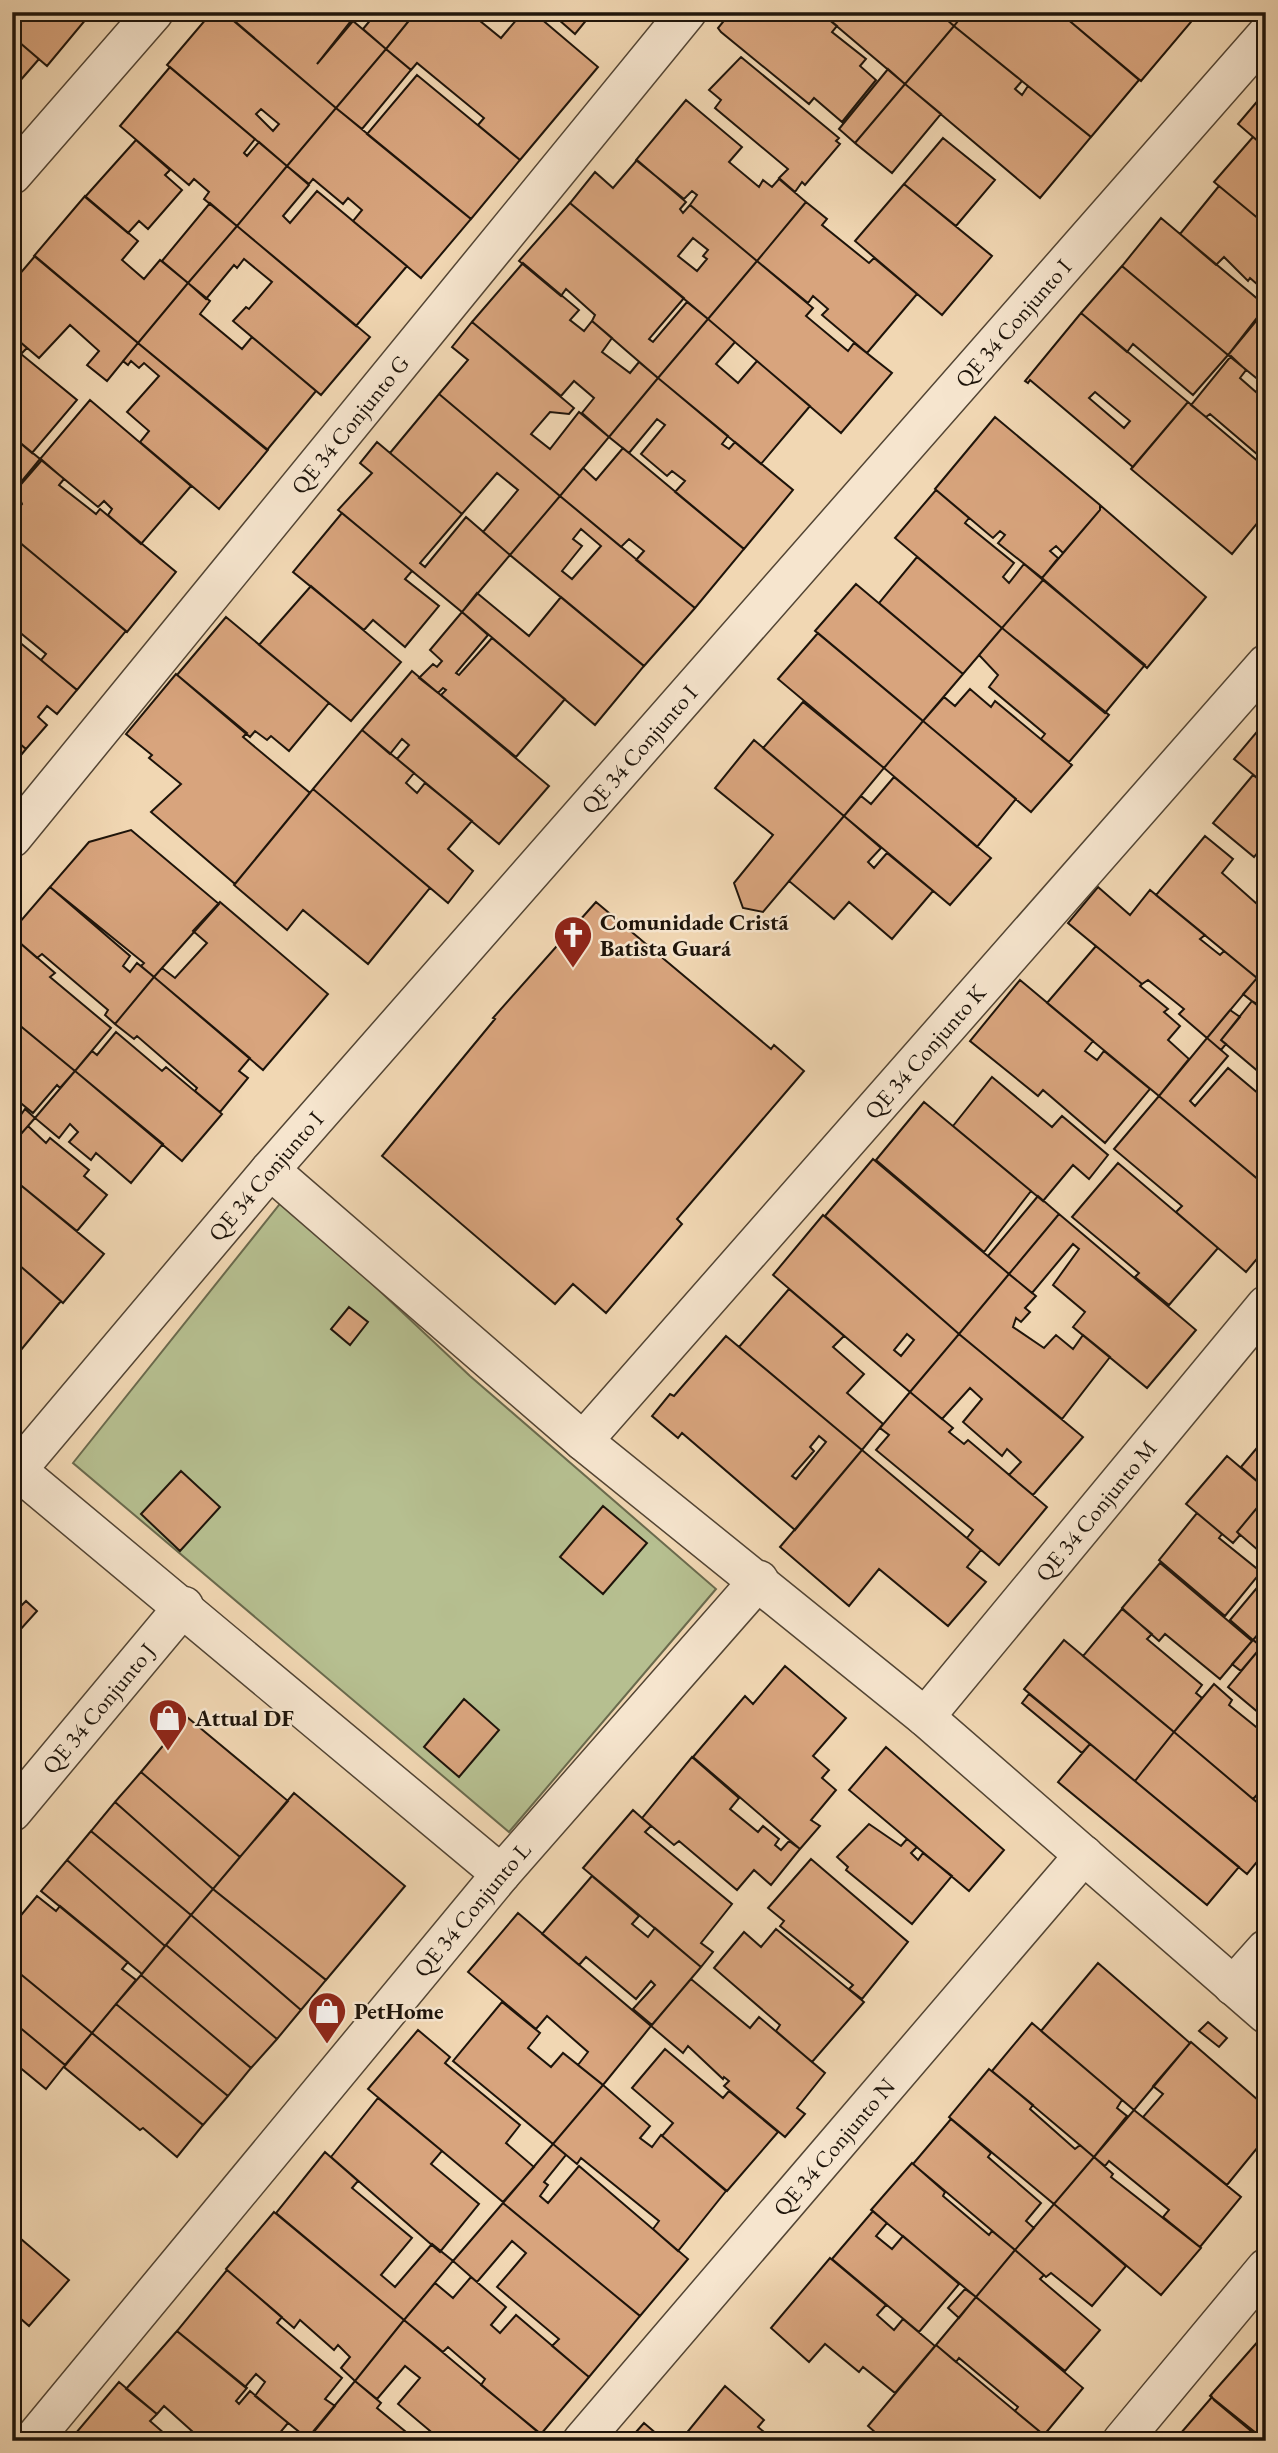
<svg xmlns="http://www.w3.org/2000/svg" width="1278" height="2453" viewBox="0 0 1278 2453" font-family="'EB Garamond',serif">
<rect width="100%" height="100%" fill="#f1d7b3"/>
<filter id="stains"><feTurbulence type="fractalNoise" baseFrequency=".00286" numOctaves="4"/><feColorMatrix values="0 0 0 0 .2 0 0 0 0 .09 0 0 0 0 .02 0 0 0 .5 -.17"/></filter>
<radialGradient id="worn" r=".72"><stop offset=".6" stop-color="#630" stop-opacity="0"/><stop offset="1" stop-color="#630" stop-opacity=".3"/></radialGradient>
<path fill="#b6bf90" stroke="#6a6a4d" stroke-width="2" d="M283,1200L470,1376L716,1589L509,1832L73,1463Z"/>
<path fill="#d8a47d" stroke="#1e140a" stroke-width="2" fill-rule="evenodd" d="M12,12H92L47,66L12,36Z
M212,12H224L336,108L287,166L167,65ZM261,109L279,124L273,131L256,114Z
M231,12H338L350,22L317,64L353,21L386,49L336,108L228,16Z
M377,12H416L386,49L363,29Z
M416,12H469L501,38L523,12H533L598,67L520,160L478,125L484,118L417,63L411,70L386,49Z
M550,12H593L575,34Z
M731,12H820L837,26L832,32L866,59L860,66L876,80L842,122L814,98L809,104L721,32L718,28Z
M820,12H938L954,26L905,84Z
M938,12H965L954,26Z
M965,12H1059L1139,80L1091,137L954,26Z
M1059,12H1178L1191,22L1141,81Z
M954,26L1022,81L1015,89L1022,95L1028,86L1091,137L1040,198L905,84Z
M12,36L39,59L12,90Z
M386,49L411,70L362,129L336,108Z
M741,57L839,138L836,141L840,144L805,185L802,182L795,192L779,178L788,169L715,108L721,100L709,90Z
M170,67L255,139L244,153L247,156L259,142L287,166L237,226L204,199L209,192L194,179L189,185L120,126Z
M888,69L905,84L855,143L839,129Z
M417,75L520,160L471,219L367,134Z
M905,84L941,114L892,173L855,143Z
M1266,91V148L1238,124Z
M686,100L742,147L729,162L759,187L763,180L772,187L779,179L806,202L757,261L690,205L697,195L692,191L684,199L636,160Z
M336,108L471,219L421,278L353,221L362,210L348,198L343,204L313,179L309,184L287,166Z
M1253,137L1266,148V225L1214,182Z
M943,138L995,180L956,226L904,184Z
M136,140L170,170L165,175L182,190L148,229L139,221L128,233L85,197Z
M637,160L686,202L680,209L683,213L690,205L757,261L708,319L570,203L595,172L613,188ZM693,238L708,250L703,256L707,259L697,271L678,256Z
M287,166L309,185L283,216L290,223L317,191L407,266L356,326L237,226Z
M904,184L992,256L942,315L855,241Z
M1219,186L1266,225L1265,291L1250,278L1248,281L1224,257L1216,265L1180,234Z
M85,196L138,241L122,260L144,279L160,260L188,283L138,343L34,256Z
M806,202L827,219L822,225L869,263L874,258L917,294L867,353L822,315L828,309L813,296L808,303L757,261Z
M210,203L237,226L188,283L162,261Z
M570,203L684,298L649,339L653,342L687,302L708,319L658,378L592,321L595,315L566,289L561,296L519,261Z
M1161,218L1266,306L1228,355L1122,266Z
M237,226L370,337L321,395L233,321L246,307L249,309L272,282L244,259L237,268L234,265L206,299L188,283Z
M35,256L138,343L107,381L87,365L99,351L70,325L39,358L12,335V283Z
M757,261L813,308L806,316L848,351L854,343L892,373L841,433L708,319Z
M523,263L579,310L570,320L584,331L592,321L612,338L602,352L630,373L639,362L658,378L609,437L582,413L594,398L574,381L561,396L472,322Z
M1122,266L1228,355L1193,395L1133,344L1127,352L1081,313Z
M188,283L210,301L200,314L242,349L252,337L316,391L267,450L138,343Z
M1266,309V386L1228,355Z
M1081,313L1188,402L1133,467L1030,380L1028,383L1025,381ZM1095,392L1130,421L1124,428L1089,398Z
M708,319L735,342L716,364L738,383L757,361L810,406L761,464L658,378Z
M472,322L574,408L569,414L550,412L531,434L550,449L579,412L609,437L560,496L439,394L468,360L452,347Z
M12,335L27,348L21,354L77,400L32,453L12,436Z
M138,343L268,450L219,509L140,442L149,431L127,412L159,376L144,363L139,368L131,361L128,365L123,361Z
M1231,356L1246,370L1240,378L1256,392L1263,384L1266,386V468L1262,465L1265,461L1210,414L1206,417L1191,405Z
M658,378L728,436L722,444L729,449L735,442L793,490L744,549L675,492L685,481L672,471L667,476L641,454L665,425L657,419L629,453L609,437Z
M439,394L560,496L510,555L483,532L518,490L497,473L462,514L390,453Z
M90,400L191,486L141,544L108,515L112,509L104,501L98,507L40,459Z
M1188,402L1266,468V518L1263,516L1232,554L1131,469Z
M995,417L1100,505V510L1063,553L1056,546L1050,551L1058,558L1042,578L998,543L1005,535L1000,531L993,538L935,489Z
M12,436L40,459L12,493Z
M377,442L462,514L420,563L425,567L466,517L510,555L462,612L338,510L372,473L360,463Z
M623,448L744,549L695,608L636,560L644,551L629,539L621,547L560,496L583,468L596,480Z
M42,460L64,479L59,485L96,514L100,509L176,572L127,632L12,536V515L22,504L16,490Z
M936,490L969,518L965,523L1014,563L1003,577L1009,583L1024,564L1043,580L1002,628L895,538Z
M560,496L695,608L644,666L510,555ZM581,529L601,546L572,579L562,571L582,546L573,539Z
M1100,505L1206,597L1147,668L1042,578L1100,510Z
M342,513L412,571L405,579L439,606L405,647L373,620L364,630L293,572Z
M19,542L126,631L77,690L41,660L46,654L12,626V550Z
M917,557L1002,628L963,674L879,603Z
M1043,580L1145,665L1105,713L1002,628Z
M856,584L963,674L923,721L815,631Z
M311,586L401,662L351,721L259,645Z
M477,593L529,636L561,597L644,666L595,725L462,612Z
M462,612L488,635L456,673L459,675L492,638L565,699L516,757L441,695L446,690L443,688L438,693L419,678L433,664L437,667L442,661L430,650Z
M226,617L329,703L289,751L271,736L267,740L255,731L250,737L177,675Z
M1002,628L1109,715L1069,762L1041,739L1045,734L989,687L998,675L979,655Z
M818,633L923,721L884,768L778,679Z
M12,636L77,690L57,714L47,706L38,717L47,725L26,749L12,737Z
M412,671L549,786L499,844L397,759L409,745L402,739L390,754L362,730Z
M176,674L247,733L243,737L310,793L235,884L151,812L181,784L149,758L152,755L126,734Z
M970,689L991,707L995,701L1072,765L1031,812L923,721L944,697L955,706Z
M803,702L884,768L844,816L763,748Z
M923,721L1016,799L977,847L884,768Z
M1266,721V785L1234,759Z
M362,730L414,773L406,783L417,793L425,783L472,821L448,849L473,871L448,903L313,789Z
M12,737L26,749L12,766Z
M754,740L844,816L763,912L743,908L734,883L773,835L715,788Z
M1253,775L1266,785V842L1254,857L1213,823Z
M894,777L991,858L950,905L844,816L861,796L871,804Z
M313,789L430,888L368,964L303,910L287,930L234,885Z
M844,816L881,848L868,862L874,868L887,853L933,891L892,939L849,902L834,919L789,881Z
M131,830L219,904L154,977L141,966L144,963L50,887L89,842Z
M1205,836L1233,859L1222,873L1266,912V967L1257,978L1156,895Z
M50,887L130,956L123,966L130,972L137,963L154,977L115,1024L105,1015L108,1010L42,954L37,958L12,936V931Z
M1098,887L1130,915L1150,890L1205,935L1200,939L1220,955L1224,951L1257,978L1207,1038L1179,1014L1184,1009L1148,980L1142,984L1068,923Z
M220,902L328,994L263,1070L154,977L162,968L175,978L207,943L193,931Z
M596,902L771,1049L774,1045L804,1071L677,1219L682,1224L606,1313L573,1284L555,1304L382,1156L495,1019L493,1018Z
M12,936L55,973L50,977L111,1028L75,1071L12,1019Z
M1096,946L1142,984L1140,986L1168,1009L1164,1012L1180,1026L1168,1040L1189,1059L1159,1096L1047,1003Z
M154,977L250,1058L239,1071L248,1078L220,1112L195,1091L197,1088L137,1036L134,1039L115,1024Z
M1257,978L1266,985V994L1257,1005L1243,994Z
M1020,980L1093,1041L1085,1051L1097,1060L1104,1051L1150,1089L1105,1143L1043,1090L1038,1096L970,1041Z
M1252,1001L1266,1009V1078L1221,1040Z
M1230,1010L1240,1017L1221,1040L1226,1044L1221,1050L1207,1038Z
M12,1019L75,1071L60,1088L57,1085L33,1113L12,1096Z
M116,1032L162,1071L166,1067L222,1114L182,1161L75,1071L92,1051L97,1055Z
M1207,1038L1228,1056L1190,1101L1195,1106L1228,1068L1266,1100V1186L1159,1096Z
M75,1071L163,1144L131,1183L96,1153L91,1160L69,1142L78,1132L70,1124L59,1138L35,1118Z
M992,1077L1052,1127L1062,1116L1108,1155L1089,1179L1073,1165L1043,1201L953,1126Z
M1159,1096L1266,1186V1248L1246,1272L1176,1212L1182,1206L1114,1149Z
M924,1102L1031,1191L984,1252L876,1160Z
M12,1109L20,1116L25,1109L35,1118L14,1142Z
M28,1126L46,1143L50,1138L89,1170L84,1176L107,1195L77,1231L12,1178V1144Z
M873,1159L1009,1274L959,1334L825,1216Z
M1118,1163L1218,1248L1169,1305L1135,1277L1139,1273L1072,1217Z
M12,1178L104,1254L63,1303L12,1259Z
M1038,1196L1059,1214L1009,1274L988,1256Z
M1059,1214L1196,1330L1147,1388L1073,1327L1085,1312L1053,1285L1079,1249L1073,1244L1032,1293L1009,1274Z
M823,1215L959,1334L910,1392L773,1275ZM907,1334L914,1340L901,1356L894,1350Z
M12,1259L61,1301L12,1361Z
M1009,1274L1036,1296L1025,1308L1030,1312L1021,1322L1016,1318L1013,1327L1044,1348L1056,1335L1073,1349L1083,1335L1110,1357L1062,1419L959,1334Z
M789,1289L844,1336L833,1347L864,1374L847,1393L883,1424L862,1450L739,1347Z
M349,1307L368,1322L350,1345L331,1329Z
M959,1334L1083,1437L1033,1495L1009,1475L1021,1462L1007,1449L1002,1456L963,1422L982,1399L970,1388L942,1419L910,1392Z
M726,1336L862,1450L795,1530L682,1433L678,1438L652,1416L670,1394L674,1396ZM819,1436L826,1442L796,1479L792,1476L814,1451L810,1447Z
M910,1392L953,1428L949,1432L964,1444L968,1440L1047,1507L999,1565L967,1538L973,1530L876,1450L889,1435L880,1428Z
M1266,1437V1489L1241,1467Z
M862,1450L981,1550L967,1567L986,1582L948,1626L879,1569L849,1606L780,1547Z
M1227,1456L1266,1489V1497L1237,1532L1240,1535L1233,1543L1186,1504Z
M181,1471L220,1507L180,1551L141,1514Z
M1266,1497V1557L1237,1532Z
M603,1506L647,1543L603,1594L560,1557Z
M1197,1513L1222,1534L1219,1538L1261,1572L1225,1616L1159,1560Z
M1160,1563L1252,1641L1220,1679L1165,1634L1159,1641L1122,1608Z
M1266,1577V1625L1253,1640L1230,1620Z
M12,1600L20,1607L26,1601L37,1611L12,1639Z
M1122,1609L1152,1634L1147,1639L1202,1685L1196,1693L1202,1698L1174,1732L1083,1656Z
M1266,1625V1650L1253,1640Z
M1064,1640L1174,1732L1135,1781L1024,1689Z
M1253,1640L1262,1646L1241,1671L1232,1664Z
M1262,1646L1266,1650V1726L1263,1723L1266,1719L1228,1687Z
M785,1666L846,1718L813,1756L829,1770L822,1778L836,1790L811,1820L820,1826L800,1849L693,1757L745,1696L753,1704Z
M1214,1684L1232,1700L1229,1705L1266,1735V1785L1253,1799L1174,1732Z
M1029,1694L1090,1744L1082,1753L1022,1703Z
M464,1699L499,1730L459,1777L424,1747Z
M187,1717L288,1801L240,1857L141,1772Z
M1174,1732L1266,1810V1851L1247,1874L1135,1781Z
M1090,1744L1239,1867L1207,1905L1058,1782Z
M886,1747L1004,1850L969,1891L849,1790Z
M692,1757L739,1798L730,1809L758,1832L763,1826L779,1839L775,1845L781,1850L789,1841L800,1849L771,1885L754,1870L737,1890L679,1841L674,1845L642,1818Z
M141,1772L240,1857L213,1889L115,1802Z
M1266,1785V1810L1253,1799Z
M294,1793L405,1886L326,1980L213,1889Z
M115,1802L213,1889L191,1915L91,1831Z
M633,1810L651,1826L645,1832L732,1904L701,1943L713,1952L701,1967L583,1868Z
M869,1824L901,1846L907,1839L917,1847L911,1853L918,1860L923,1853L952,1876L912,1924L846,1870L848,1867L837,1857Z
M91,1831L191,1915L165,1946L67,1860Z
M811,1859L908,1942L862,1999L849,1989L853,1985L780,1926L784,1921L768,1908Z
M67,1860L165,1946L142,1974L41,1891Z
M592,1876L639,1916L632,1924L648,1937L655,1928L701,1967L652,2025L633,2009L655,1985L651,1981L636,1999L586,1957L579,1965L542,1934Z
M213,1889L326,1980L301,2010L191,1915Z
M37,1896L56,1911L60,1906L128,1962L122,1969L136,1980L92,2033L12,1967V1926Z
M518,1913L651,2026L603,2085L578,2065L588,2052L547,2016L536,2029L468,1972Z
M191,1915L301,2010L277,2039L166,1945Z
M776,1929L864,2002L812,2062L776,2031L780,2025L714,1968L744,1932L761,1947Z
M166,1945L277,2039L251,2068L141,1975Z
M1098,1963L1190,2043L1134,2110L1041,2031Z
M12,1967L92,2033L65,2065L12,2021Z
M141,1975L251,2068L228,2096L116,2004Z
M691,1979L750,2028L759,2017L825,2073L797,2108L805,2114L785,2137L724,2086L729,2081L724,2077L723,2079L688,2046L683,2053L651,2026Z
M502,2002L540,2033L528,2048L551,2067L563,2053L603,2085L553,2144L453,2061Z
M116,2004L228,2096L203,2125L92,2033Z
M12,2021L65,2065L46,2089L12,2061Z
M1208,2022L1227,2038L1219,2047L1199,2031Z
M1032,2023L1122,2100L1117,2108L1127,2116L1094,2157L992,2071Z
M418,2030L450,2057L445,2063L520,2125L506,2143L534,2167L503,2202L368,2089Z
M92,2033L203,2125L177,2157L143,2128L140,2130L64,2067Z
M1191,2042L1266,2107V2144L1262,2142L1227,2185L1143,2117L1163,2094L1153,2086Z
M665,2049L723,2098L729,2091L778,2132L727,2191L662,2136L673,2123L632,2088Z
M989,2069L1033,2105L1030,2109L1075,2149L1080,2145L1094,2157L1054,2204L949,2117Z
M603,2085L650,2126L640,2138L652,2147L661,2135L726,2191L678,2251L653,2229L659,2221L581,2158L577,2164L553,2144Z
M378,2098L442,2151L431,2164L479,2204L440,2252L331,2157Z
M1134,2110L1241,2197L1200,2247L1163,2217L1169,2210L1109,2161L1105,2166L1094,2157Z
M951,2119L991,2153L988,2157L1041,2203L1026,2221L1034,2228L1015,2250L913,2164Z
M553,2144L566,2155L544,2182L548,2185L540,2196L548,2203L579,2166L688,2259L640,2316L503,2203Z
M325,2152L358,2181L352,2188L412,2238L381,2275L395,2287L432,2244L453,2261L404,2320L276,2213Z
M1094,2157L1113,2174L1111,2177L1201,2248L1161,2295L1054,2204Z
M912,2163L945,2192L943,2196L989,2235L992,2231L1015,2250L976,2297L871,2210Z
M503,2203L640,2316L589,2377L552,2346L559,2339L497,2287L526,2253L512,2241L477,2282L453,2261Z
M1054,2204L1126,2266L1092,2306L1051,2273L1046,2277L1044,2275L1015,2250Z
M873,2211L887,2223L876,2236L892,2249L903,2236L959,2284L919,2332L832,2259Z
M274,2212L404,2320L355,2381L341,2368L350,2357L338,2345L334,2350L300,2320L294,2328L226,2269Z
M12,2238L18,2243L21,2239L69,2280L29,2326L12,2311Z
M1015,2250L1044,2275L1040,2279L1100,2330L1065,2371L976,2297Z
M830,2258L886,2305L877,2315L894,2330L903,2319L935,2346L895,2393L863,2367L859,2372L825,2344L809,2362L771,2328Z
M227,2270L282,2317L277,2323L342,2378L325,2399L335,2406L308,2439L255,2396L265,2382L256,2374L245,2387L177,2331Z
M471,2277L506,2307L491,2325L500,2333L516,2315L589,2377L541,2434L481,2385L485,2379L448,2347L443,2352L404,2320L435,2283L453,2298Z
M965,2289L976,2297L959,2318L948,2308Z
M976,2297L1083,2388L1044,2435L1015,2411L1018,2407L959,2358L956,2362L936,2345Z
M404,2320L539,2433L536,2441H442L398,2404L420,2378L405,2366L377,2399L355,2381Z
M177,2331L247,2388L236,2401L239,2404L250,2391L288,2423L278,2435L286,2441H203L164,2406L157,2414L126,2389Z
M1261,2338L1266,2342V2441L1210,2396Z
M936,2345L1039,2431L1044,2436L1040,2441H885L868,2426Z
M355,2381L381,2403L377,2408L417,2441H309L307,2439Z
M119,2382L157,2414L150,2421L173,2441L70,2440Z
M725,2386L764,2420L758,2427L775,2441H680Z
M1212,2397L1214,2400L1263,2441H1174Z
M644,2423L665,2441H628Z"/>
<g fill="none" stroke-linecap="round" stroke-linejoin="round">
<g stroke="#534534" stroke-width="41">
<g id="minor">
<path d="M12,175L154,12"/>
<path id="s1" d="M12,838L687,12"/>
<path d="M270,1170L583,1441L925,1717L1266,2014"/>
<path id="s2" d="M583,1441L1266,664"/>
<path d="M12,1466L501,1874"/>
<path id="s3" d="M17,1470L270,1170L1266,35"/>
<path id="s4" d="M925,1717L1266,1305"/>
<path id="s5" d="M12,1812L184,1606"/>
<path d="M1233,1986L1266,1949"/>
<path id="s6" d="M32,2441L501,1874L759,1580"/>
<path id="s7" d="M582,2441L1084,1855"/>
<path d="M1122,2441L1266,2268"/>
</g>
</g>
<use href="#minor" stroke="#f6e5ce" stroke-width="38"/>
</g>
<defs>
<g id="church-pin" transform="scale(2.0125)"><path d="M0 17L-7.5 6A9.5 9.5 0 1 1 7.5 6Z" fill="#8f2418" stroke="#f6e5ce"/><path d="M-1.2-6h2.4v3.5h3.3v2.4h-3.3V6h-2.4V-.1h-3.3v-2.4h3.3Z" fill="#fff"/></g>
<g id="shop-pin" transform="scale(2.0125)"><path d="M0 17L-7.5 6A9.5 9.5 0 1 1 7.5 6Z" fill="#8f2418" stroke="#f6e5ce"/><path d="M-5-2.5h2.3a2.7 3.5 0 0 1 5.4 0H5L5.5 6h-11ZM-1.5-2.5h3a1.5 2.3 0 0 0-3 0Z" fill="#fff"/></g>
</defs>
<g fill-rule="evenodd">
<use href="#church-pin" x="573" y="935"/>
<use href="#shop-pin" x="168" y="1718"/>
<use href="#shop-pin" x="327" y="2011"/>
</g>
<g text-anchor="middle" dominant-baseline="central" stroke-width="5" stroke-linejoin="round" paint-order="stroke">
<g font-size="23" fill="#1e140a" stroke="#f6e5ce">
<text stroke="none"><textPath href="#s3" startOffset="1519">QE 34 Conjunto I</textPath></text>
<text stroke="none"><textPath href="#s1" startOffset="534">QE 34 Conjunto G</textPath></text>
<text stroke="none"><textPath href="#s3" startOffset="952">QE 34 Conjunto I</textPath></text>
<text stroke="none"><textPath href="#s2" startOffset="518">QE 34 Conjunto K</textPath></text>
<text stroke="none"><textPath href="#s3" startOffset="385">QE 34 Conjunto I</textPath></text>
<text stroke="none"><textPath href="#s4" startOffset="268">QE 34 Conjunto M</textPath></text>
<text stroke="none"><textPath href="#s5" startOffset="135">QE 34 Conjunto J</textPath></text>
<text stroke="none"><textPath href="#s6" startOffset="690">QE 34 Conjunto L</textPath></text>
<text stroke="none"><textPath href="#s7" startOffset="387">QE 34 Conjunto N</textPath></text>
</g>
<g font-size="23" font-weight="bold" fill="#1e140a" stroke="#f6e5ce" text-anchor="start">
<text x="600" y="922">Comunidade Cristã<tspan x="600" dy="26">Batista Guará</tspan></text>
<text x="195" y="1718">Attual DF</text>
<text x="354" y="2011">PetHome</text>
</g>
</g>
<rect width="1278" height="2453" fill="none" stroke="#f1d7b3" stroke-width="42"/>
<rect x="14" y="14" width="1250" height="2425" fill="none" stroke="#1e140a" stroke-width="3.5"/>
<rect x="21" y="21" width="1236" height="2411" fill="none" stroke="#1e140a" stroke-width="2"/>
<rect width="100%" height="100%" filter="url(#stains)"/>
<rect width="100%" height="100%" fill="url(#worn)"/>
</svg>
